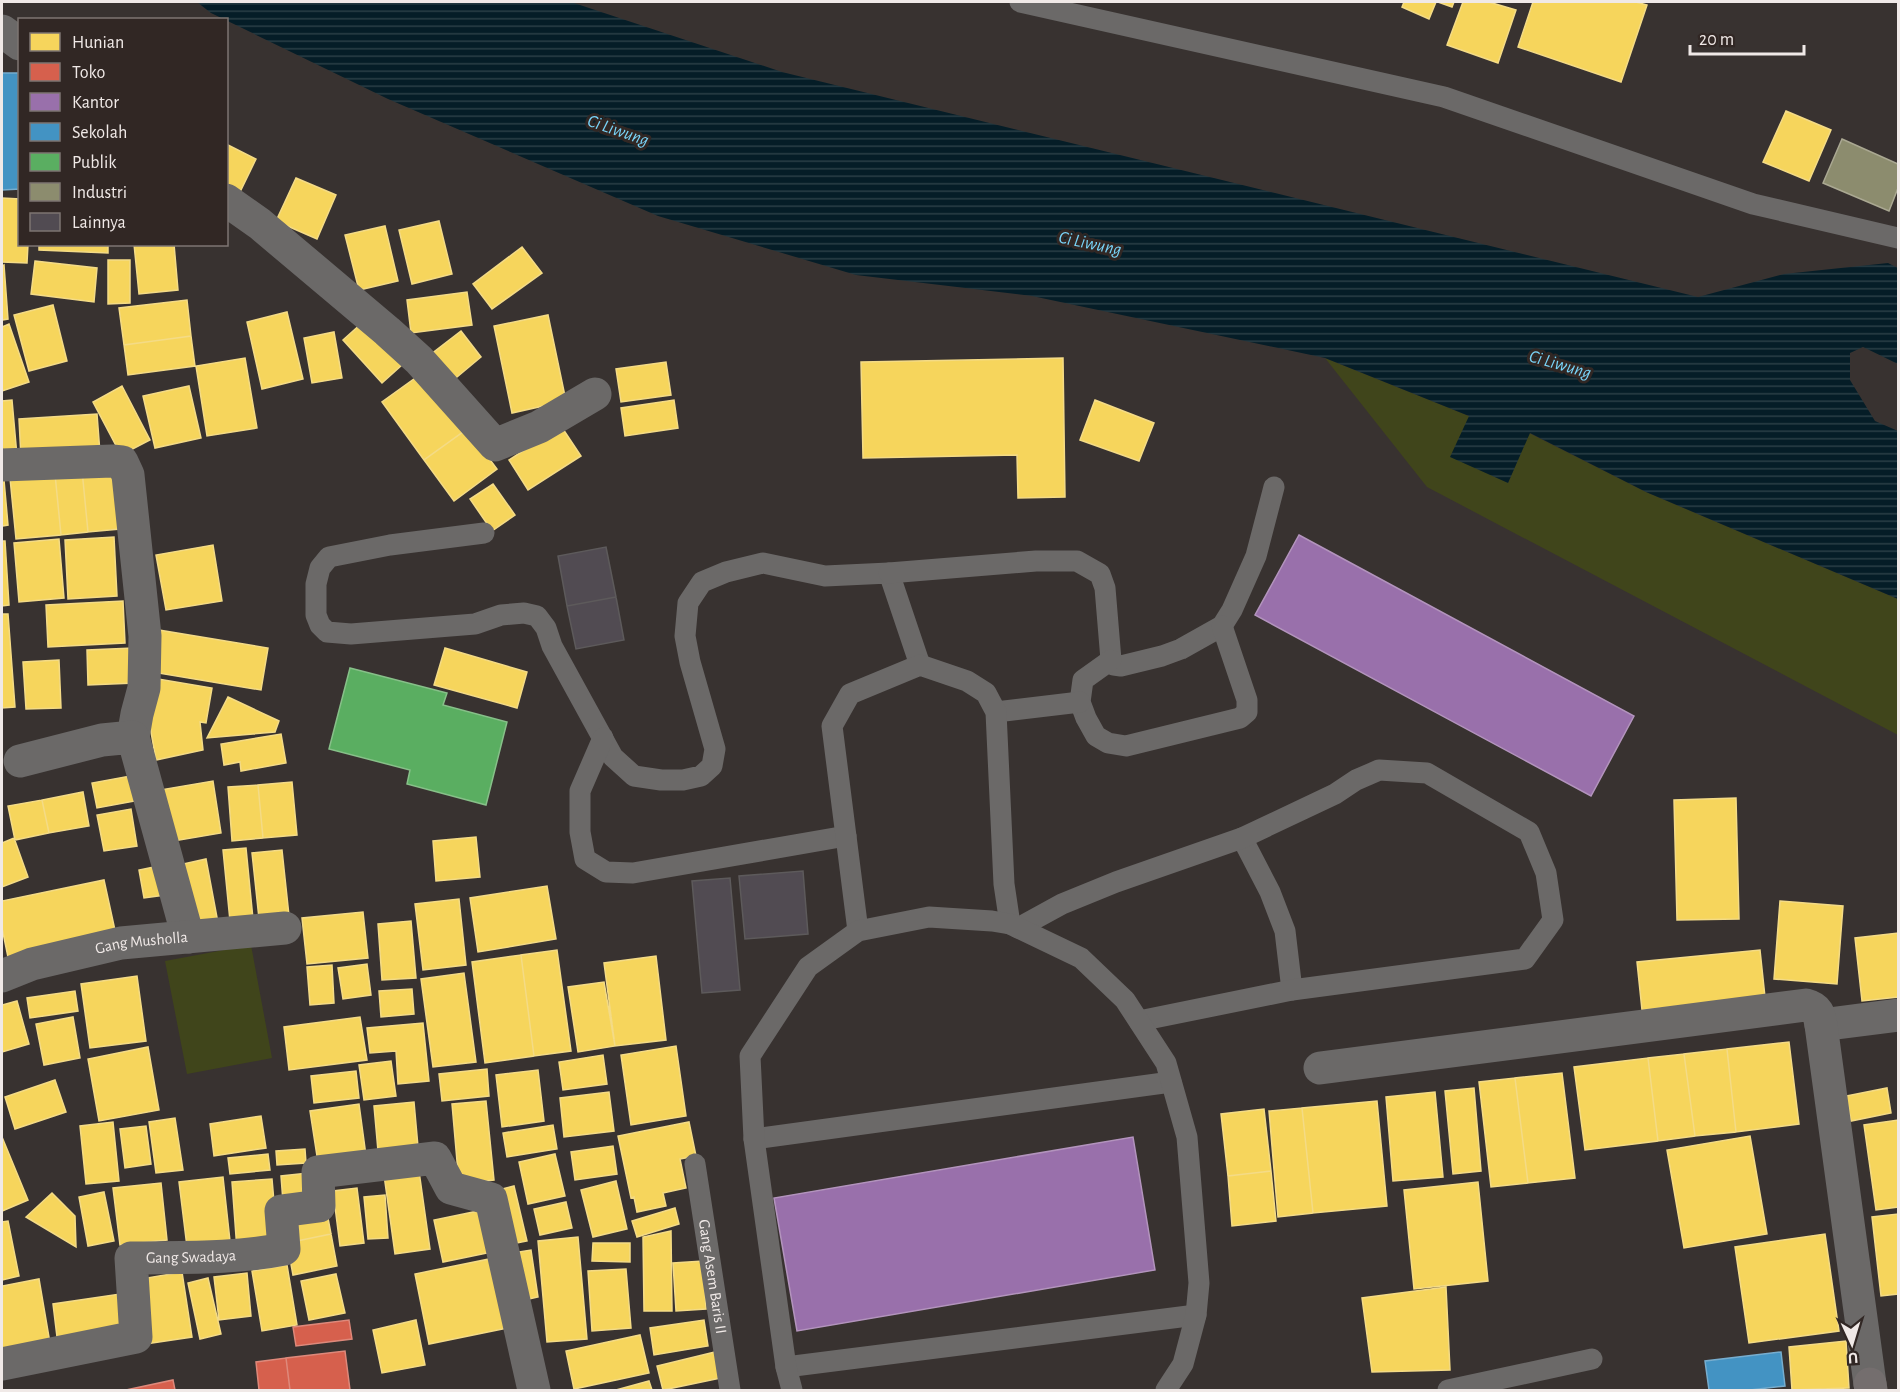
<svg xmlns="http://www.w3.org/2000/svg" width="1900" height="1392" viewBox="0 0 1900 1392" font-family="'Alegreya Sans',sans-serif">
<defs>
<pattern id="water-rules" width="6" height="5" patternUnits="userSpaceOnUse" patternTransform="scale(1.5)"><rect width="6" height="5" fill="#051d27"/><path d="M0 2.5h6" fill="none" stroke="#2a3e46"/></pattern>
</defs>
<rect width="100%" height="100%" fill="#383230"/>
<path fill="#40451b" d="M1325,358L1469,416L1508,483L1529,433L1646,492L1898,599V735L1427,487Z
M251,945L272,1058L187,1074L165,961Z"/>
<path fill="url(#water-rules)" d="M197,2H571L782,72L1698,297L1784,274L1888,263L1898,268V364L1863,347L1850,353V380L1875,421L1898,431V599L1646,492L1530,433L1508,483L1450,457L1469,416L1325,358L1032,296L856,275L658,216L388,99L211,13Z"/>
<path fill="#f6d55c" stroke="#f4db86" stroke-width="1.5" d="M1404,2H1436L1429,19L1402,7Z
M1438,2H1454L1452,7Z
M1463,2H1489L1516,10L1498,63L1447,45Z
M1533,2H1636L1647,5L1621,82L1518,47Z
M1786,111L1831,130L1809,181L1763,162Z
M226,144L256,159L240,192L226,185Z
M296,178L336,195L317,239L276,221Z
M2,198L20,199V244H28L27,263L2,262Z
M439,221L452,274L412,284L399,230Z
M385,226L398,281L359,290L345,235Z
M39,244H108V253L39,250Z
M134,244H174L178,290L139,294Z
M522,247L542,273L492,309L473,284Z
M108,260H130V303L108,304Z
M35,261L97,268L94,302L31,294Z
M4,265L8,319L2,320V266Z
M467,292L472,325L411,333L407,300Z
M187,300L191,336L124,345L119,308Z
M53,305L67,361L29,371L14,315Z
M287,312L303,379L262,389L247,322Z
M548,315L566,401L512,413L494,326Z
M363,322L402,365L382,383L343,340Z
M9,324L29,382L2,391V327Z
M461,331L481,357L451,382L430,355Z
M334,332L342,378L312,383L304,338Z
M191,336L195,366L128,375L124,345Z
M245,358L257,428L207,436L196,366Z
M1063,358L1065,497L1018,498L1017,455L863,458L861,362Z
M666,362L671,395L621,402L616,369Z
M425,371L467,429L424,460L382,402Z
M122,386L150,440L121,455L93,402Z
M189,386L201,438L155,448L143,396Z
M12,400L17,456L2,458V401Z
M674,400L678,428L625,436L621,408Z
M1095,400L1154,423L1139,461L1080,440Z
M97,414L100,453L21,458L19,419Z
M561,426L581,456L528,490L509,460Z
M467,429L497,469L454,501L424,460Z
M115,468L120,529L88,532L82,470Z
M82,470L88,532L61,535L55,474Z
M55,474L61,535L16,539L10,478Z
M2,480H4L8,525L2,526Z
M493,484L515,515L492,531L470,499Z
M114,537L117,596L68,599L65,540Z
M59,539L64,598L19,602L14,543Z
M2,541H5L9,605L2,606Z
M213,545L222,601L166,610L156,555Z
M123,601L125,643L48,647L46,605Z
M2,614H8L15,707L2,708Z
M159,630L268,648L261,690L152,672Z
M133,648L135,683L88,685L87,650Z
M445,648L527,672L517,708L434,685Z
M59,660L61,708L26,709L23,662Z
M158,679L212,688L206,723L200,722L203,750L156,760L148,715Z
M228,697L279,721L275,732L207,738Z
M281,734L286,763L241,771L240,762L224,765L221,744Z
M130,776L135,801L97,808L92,783Z
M213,781L221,833L168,842L160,790Z
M292,782L297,835L263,838L258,785Z
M258,785L263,838L232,841L228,787Z
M83,792L89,826L49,833L42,800Z
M1736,798L1739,919L1677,920L1674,800Z
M42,800L49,833L15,840L8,806Z
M131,809L137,846L104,851L97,815Z
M476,837L480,877L436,881L433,841Z
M14,838L28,877L2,887V843Z
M246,848L254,929L231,931L223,850Z
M282,850L290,925L260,928L252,853Z
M206,859L218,923L195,927L183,864Z
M159,866L165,895L144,898L139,870Z
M104,880L116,935L8,957L2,928V901Z
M547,886L556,939L478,952L470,898Z
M459,899L466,965L423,970L415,904Z
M1780,901L1843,906L1837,984L1774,979Z
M363,912L368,958L307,964L302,918Z
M411,921L416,978L382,980L378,924Z
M1898,933V997L1862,1001L1855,938Z
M557,950L571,1051L534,1056L521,955Z
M1760,950L1765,997L1642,1010L1637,962Z
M521,955L534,1056L485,1063L472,962Z
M656,956L666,1040L615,1046L604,963Z
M367,964L371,995L343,999L338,968Z
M332,965L334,1003L310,1005L307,967Z
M464,973L476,1062L433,1067L421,979Z
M137,976L146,1041L90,1048L81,984Z
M604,982L615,1046L578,1052L568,987Z
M412,989L414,1014L381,1017L379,991Z
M75,991L78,1011L30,1018L27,998Z
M17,1001L29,1044L2,1052V1005Z
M73,1017L80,1058L44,1065L36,1024Z
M360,1017L367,1060L289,1070L284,1027Z
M423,1023L429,1081L398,1084L396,1051L370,1053L367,1028Z
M1789,1042L1799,1124L1736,1132L1727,1049Z
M676,1046L686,1116L631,1125L621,1055Z
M148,1047L159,1110L99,1121L88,1059Z
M1727,1049L1736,1132L1695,1136L1684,1054Z
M1684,1054L1695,1136L1658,1141L1648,1058Z
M603,1055L607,1084L563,1090L559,1062Z
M1648,1058L1658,1141L1585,1150L1574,1067Z
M391,1061L396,1096L364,1100L359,1065Z
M487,1069L489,1096L442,1101L439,1074Z
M538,1070L544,1121L502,1127L496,1075Z
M356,1071L359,1098L314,1103L311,1076Z
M1562,1073L1575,1178L1528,1183L1515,1078Z
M1515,1078L1528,1183L1491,1187L1479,1082Z
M55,1080L66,1112L15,1129L5,1097Z
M1474,1088L1481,1171L1453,1174L1445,1091Z
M1887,1088L1891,1113L1851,1121L1846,1096Z
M609,1092L614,1131L564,1137L560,1098Z
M1435,1092L1443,1177L1393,1181L1386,1097Z
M486,1101L494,1180L459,1184L452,1104Z
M1377,1101L1387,1206L1313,1213L1302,1108Z
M414,1102L419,1158L379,1162L374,1106Z
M359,1104L367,1163L319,1169L310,1111Z
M1302,1108L1313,1213L1278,1217L1269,1111Z
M1264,1109L1271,1171L1228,1176L1221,1114Z
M261,1116L266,1148L214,1156L210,1124Z
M175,1118L183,1170L156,1173L149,1122Z
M1898,1120V1207L1876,1210L1864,1125Z
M113,1122L119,1181L86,1184L80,1126Z
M689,1122L696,1156L680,1159L686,1188L663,1193L666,1206L637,1212L634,1197L631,1198L618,1136Z
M553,1125L557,1149L507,1157L503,1133Z
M146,1126L151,1164L125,1168L120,1129Z
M1750,1136L1767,1234L1684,1248L1667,1150Z
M2,1137L28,1200L2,1211Z
M613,1146L617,1174L575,1180L571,1152Z
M305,1149L306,1163L277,1165L276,1151Z
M268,1154L270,1170L230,1174L228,1158Z
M555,1154L565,1196L528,1204L519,1162Z
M419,1171L430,1249L395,1254L384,1175Z
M1271,1171L1276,1221L1232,1226L1228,1176Z
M308,1173L311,1200L283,1202L281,1176Z
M223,1177L230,1241L187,1247L179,1182Z
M272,1179L278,1248L237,1250L232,1182Z
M616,1181L627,1229L593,1237L581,1190Z
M1478,1182L1488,1281L1414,1289L1404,1190Z
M161,1183L167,1240L120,1245L113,1188Z
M514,1186L527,1241L506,1245L494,1191Z
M357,1188L364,1243L340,1246L333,1191Z
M104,1192L114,1241L88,1246L79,1197Z
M52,1193L75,1216L76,1247L26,1217Z
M385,1195L388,1238L368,1239L364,1197Z
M566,1202L572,1228L540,1235L534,1209Z
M675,1208L679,1224L637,1237L632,1221Z
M488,1209L497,1251L443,1262L434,1220Z
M327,1213L331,1234L287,1243L283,1222Z
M1898,1214V1294L1881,1296L1872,1217Z
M8,1221L19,1276L2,1280V1222Z
M671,1231L672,1311H644L643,1237Z
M331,1234L337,1266L293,1275L287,1243Z
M1825,1234L1839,1331L1749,1343L1735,1247Z
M578,1237L587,1339L547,1342L538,1241Z
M593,1243H630V1262L592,1261Z
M531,1250L538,1297L520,1301L512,1253Z
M499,1257L513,1327L429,1344L415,1274Z
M703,1261L706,1309L676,1311L673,1263Z
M287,1265L297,1325L262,1331L252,1271Z
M626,1269L631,1328L592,1331L588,1271Z
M182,1272L192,1337L146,1344L135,1280Z
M247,1273L251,1316L219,1320L214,1277Z
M336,1274L345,1313L309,1320L301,1281Z
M208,1278L221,1334L200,1339L188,1283Z
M39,1279L50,1343L2,1350V1286Z
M1446,1287L1450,1370L1372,1372L1362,1298Z
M120,1294L124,1328L57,1337L53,1304Z
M416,1320L425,1365L382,1373L373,1330Z
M704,1320L708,1346L654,1355L650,1328Z
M640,1335L649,1373L574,1389L566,1351Z
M1846,1341L1849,1388L1792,1390L1789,1347Z
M715,1352L721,1378L663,1390L657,1366Z
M649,1381L652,1390H616Z"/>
<path fill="#d6604d" stroke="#de897b" stroke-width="1.5" d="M349,1320L352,1339L296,1346L293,1327Z
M345,1351L350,1390H290L286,1358Z
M286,1358L290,1390H259L256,1362Z
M173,1380L175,1390H126Z"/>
<path fill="#9970ab" stroke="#b394bd" stroke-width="1.5" d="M1299,535L1634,716L1591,796L1255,615Z
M1133,1137L1155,1270L797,1331L774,1198Z"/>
<path fill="#4393c3" stroke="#77adce" stroke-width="1.5" d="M2,73H20V189L2,190Z
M1781,1352L1785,1386L1750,1390H1709L1705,1361Z"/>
<path fill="#5aae61" stroke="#87c089" stroke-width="1.5" d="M350,668L447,693L443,705L507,722L486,805L407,784L410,770L329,749Z"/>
<path fill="#8c8c6e" stroke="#aaa892" stroke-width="1.5" d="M1842,139L1898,164V188L1889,211L1823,183Z"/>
<path fill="#514b52" stroke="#5d5a5b" stroke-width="1.5" d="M606,547L616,597L567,606L558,556Z
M616,597L624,640L576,649L567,606Z
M803,871L808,934L745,939L739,876Z
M730,878L740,990L702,993L692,881Z"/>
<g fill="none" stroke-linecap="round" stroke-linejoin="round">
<g stroke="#6b6968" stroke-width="21">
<path d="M1020,2L1444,97L1753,204L1898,238"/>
<path d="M484,533L390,545L329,557L320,568L316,584V615L320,625L327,632L351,634L475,624L501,615L524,613L537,616L546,628L552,646L613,757L634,776L661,780H683L701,776L712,766L715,749L690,662L685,636L688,603L702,582L726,572L763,563L825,576L889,573L920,665"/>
<path d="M889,573L1036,561H1077L1100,574L1105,588L1111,660L1114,665L1121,666L1162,656L1181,649L1222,626L1232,610L1256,556L1274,487"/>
<path d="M1111,660L1083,680L1080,702L1086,718L1096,736L1108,743L1126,746L1240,718L1247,712V700L1222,626"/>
<path d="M996,712L1080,702"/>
<path d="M603,738L580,791V832L585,859L606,872L633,873L846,836"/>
<path d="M1242,838L1270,892L1285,931L1292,990"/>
<path d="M1018,928L1062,904L1116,882L1242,838L1335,794L1356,780L1379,770L1427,773L1529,832L1546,873L1553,920L1525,959L1292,990L1139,1021"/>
<path d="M858,931L832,726L850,694L920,665L967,681L986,693L996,712L1004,884L1010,924"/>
<path d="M754,1139L1171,1082"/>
<path id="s1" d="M695,1164L730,1390"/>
<path d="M786,1367L1196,1315"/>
<path d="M792,1390L786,1367L754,1139L750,1056L808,967L858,931L929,917L992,921L1010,924L1081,958L1125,1000L1166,1063L1187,1137L1199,1283L1196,1315L1183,1364L1166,1390"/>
<path d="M1448,1390L1592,1359"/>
</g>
<g stroke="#6b6968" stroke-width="33">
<path d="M2,31L20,44"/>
<path d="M226,200L260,224L387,331L419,360L495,445L539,427L595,394"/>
<path d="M2,465L112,461L122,462L128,475L145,636L144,688L137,714L133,737"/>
<path d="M20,761L102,740L133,737L188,937"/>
<path id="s2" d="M2,976L32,964L121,943L285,928"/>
<path d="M1821,1025L1898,1015"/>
<path d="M1320,1068L1806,1005C1818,1008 1819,1014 1821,1025L1870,1384"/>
<path id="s3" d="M2,1364L136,1337L131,1258C181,1257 234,1259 284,1249L281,1211L319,1206L318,1172L435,1158L451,1188L491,1199L534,1390"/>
</g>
<path stroke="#746e6e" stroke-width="33" d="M1870,1384L1871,1390"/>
</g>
<g text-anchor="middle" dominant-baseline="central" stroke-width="6" stroke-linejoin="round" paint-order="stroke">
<g font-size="16" fill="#f0e9e7" stroke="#312724">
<text stroke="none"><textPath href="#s2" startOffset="144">Gang Musholla</textPath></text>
<text stroke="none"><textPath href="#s3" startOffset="276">Gang Swadaya</textPath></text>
<text stroke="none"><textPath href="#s1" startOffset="114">Gang Asem Baris II</textPath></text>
</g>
<g font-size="18" font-style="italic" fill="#79d4f8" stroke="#312724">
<text transform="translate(618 131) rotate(19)">Ci Liwung</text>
<text transform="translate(1090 244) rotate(12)">Ci Liwung</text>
<text transform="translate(1560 365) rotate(16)">Ci Liwung</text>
</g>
</g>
<rect width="1900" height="1392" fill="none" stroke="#f0e9e7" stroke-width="6"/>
<rect x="18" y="18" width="210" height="228" fill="#312724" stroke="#7d7572" stroke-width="1.5"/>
<rect x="30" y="33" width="30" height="18" fill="#f6d55c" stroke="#7d7572" stroke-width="1.5"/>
<text x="72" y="48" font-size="18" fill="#f0e9e7">Hunian</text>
<rect x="30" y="63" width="30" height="18" fill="#d6604d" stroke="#7d7572" stroke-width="1.5"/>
<text x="72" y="78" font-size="18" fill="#f0e9e7">Toko</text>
<rect x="30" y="93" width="30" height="18" fill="#9970ab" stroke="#7d7572" stroke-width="1.5"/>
<text x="72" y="108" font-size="18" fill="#f0e9e7">Kantor</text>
<rect x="30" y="123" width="30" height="18" fill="#4393c3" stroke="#7d7572" stroke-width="1.5"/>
<text x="72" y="138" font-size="18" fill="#f0e9e7">Sekolah</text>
<rect x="30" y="153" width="30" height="18" fill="#5aae61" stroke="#7d7572" stroke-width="1.5"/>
<text x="72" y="168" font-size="18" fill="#f0e9e7">Publik</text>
<rect x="30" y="183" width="30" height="18" fill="#8c8c6e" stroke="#7d7572" stroke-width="1.5"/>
<text x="72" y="198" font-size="18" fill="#f0e9e7">Industri</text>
<rect x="30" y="213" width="30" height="18" fill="#514b52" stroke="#7d7572" stroke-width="1.5"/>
<text x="72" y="228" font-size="18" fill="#f0e9e7">Lainnya</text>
<g transform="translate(1852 1344) rotate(176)" stroke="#312724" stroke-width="4.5" paint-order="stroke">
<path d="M0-4.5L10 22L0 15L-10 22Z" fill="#f0e9e7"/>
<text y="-9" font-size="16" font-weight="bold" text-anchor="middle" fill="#f0e9e7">U</text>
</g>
<path d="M1690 45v9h114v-9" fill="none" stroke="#f0e9e7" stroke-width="3"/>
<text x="1699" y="45" font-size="18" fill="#f0e9e7" stroke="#312724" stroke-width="4.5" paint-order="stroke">20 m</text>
</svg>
